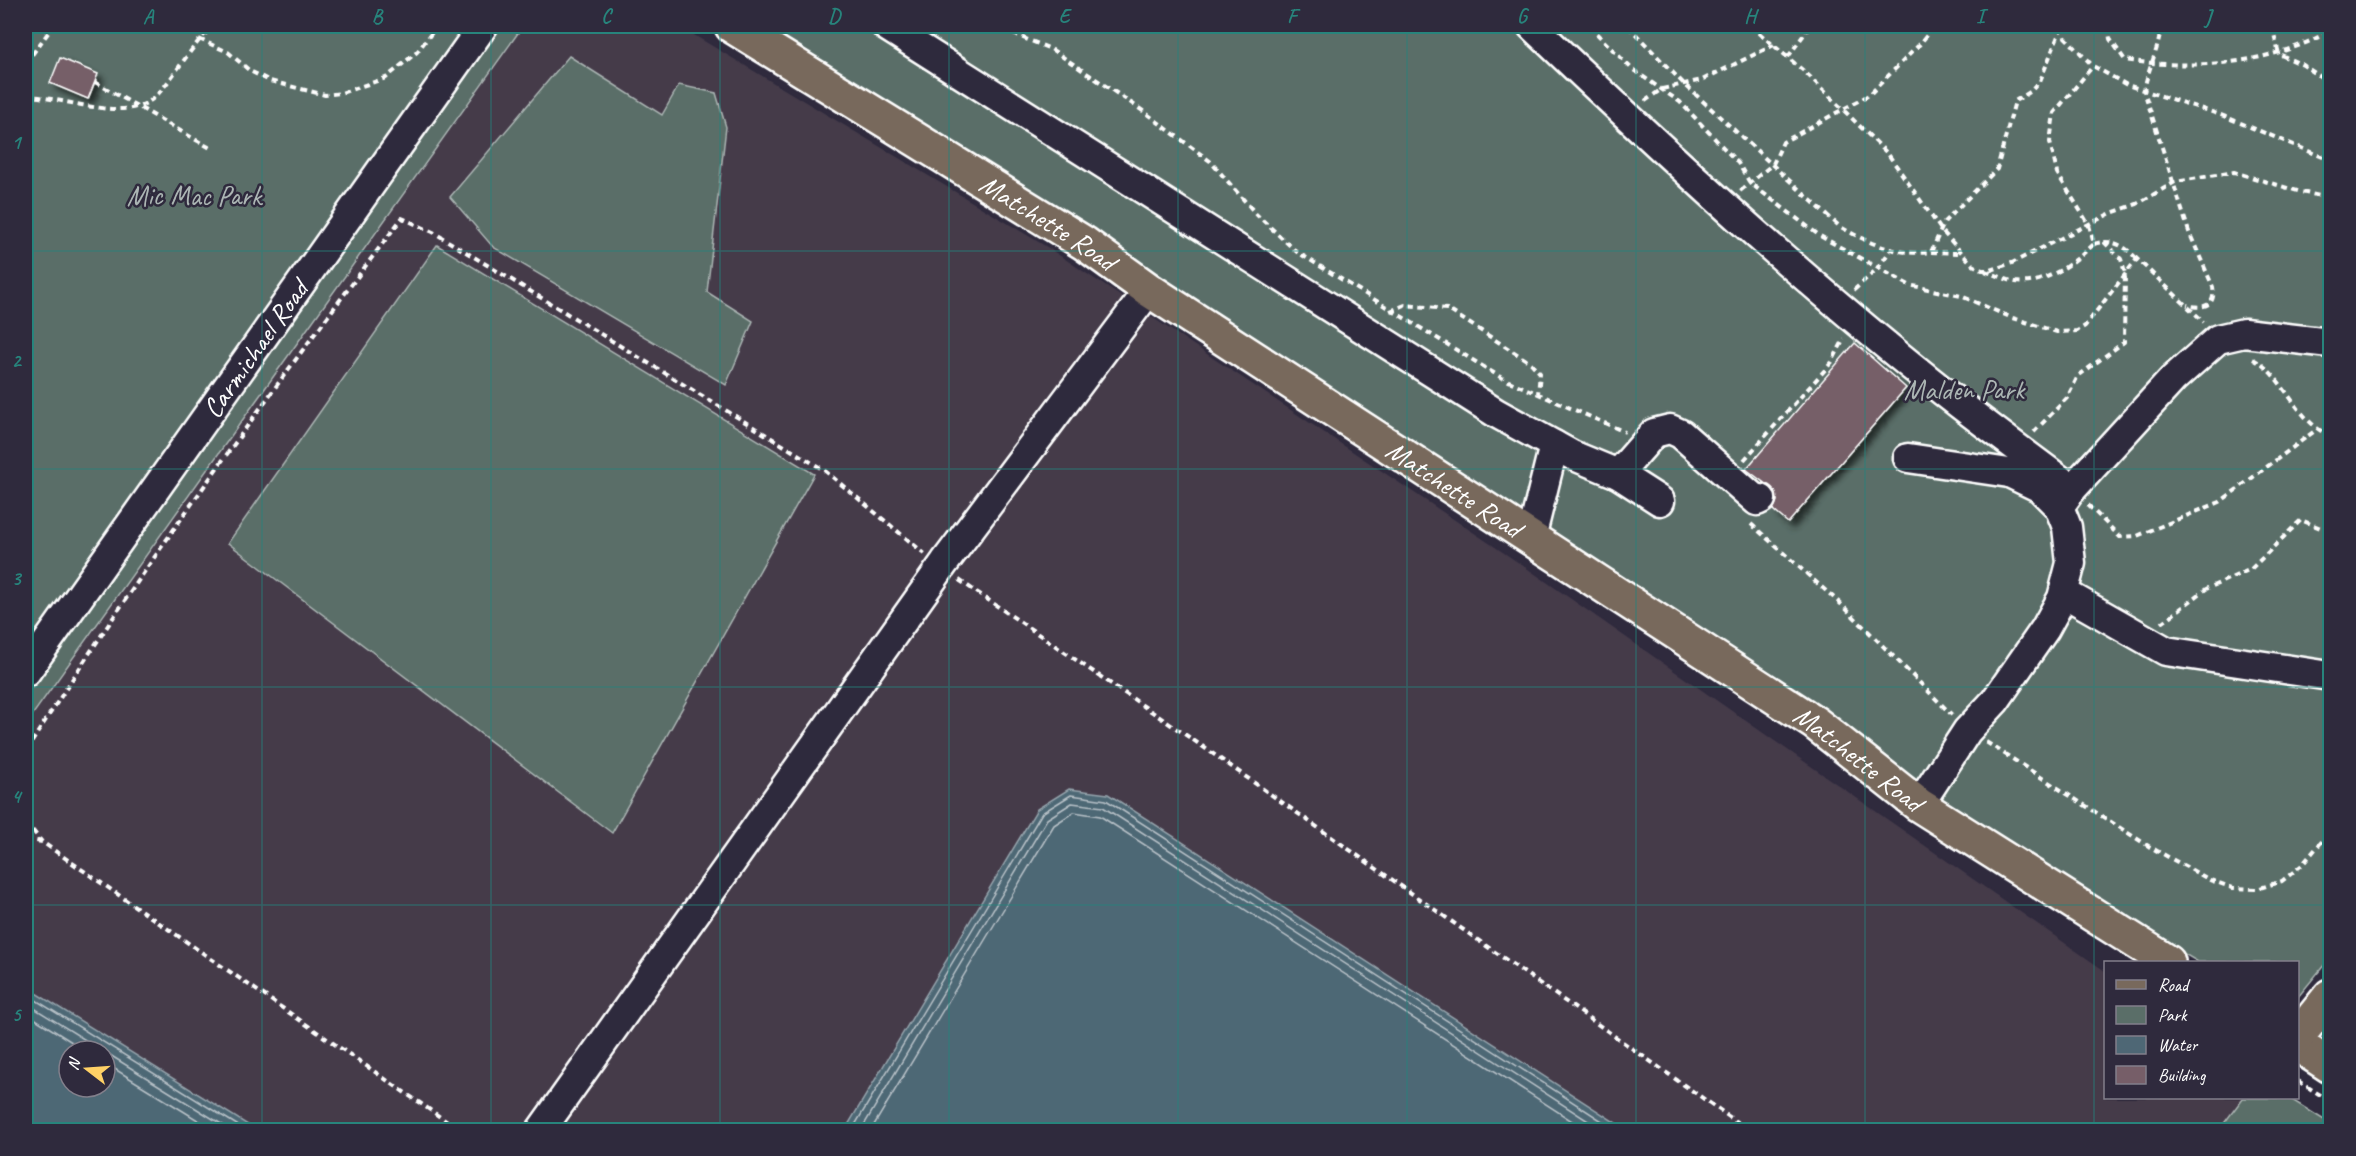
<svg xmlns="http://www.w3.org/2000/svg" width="2356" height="1156" viewBox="0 0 2356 1156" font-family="Caveat,sans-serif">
<defs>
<filter id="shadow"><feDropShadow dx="5.5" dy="5.5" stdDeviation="3" flood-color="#0009"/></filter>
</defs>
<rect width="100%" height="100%" fill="#2f2a3d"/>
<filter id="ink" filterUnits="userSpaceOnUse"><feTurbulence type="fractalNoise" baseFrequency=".0167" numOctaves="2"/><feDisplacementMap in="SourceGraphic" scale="12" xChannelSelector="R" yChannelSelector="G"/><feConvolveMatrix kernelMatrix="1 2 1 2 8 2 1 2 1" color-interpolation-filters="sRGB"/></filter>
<g filter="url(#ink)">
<path fill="#443a4a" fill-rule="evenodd" d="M523,26H679L1047,247L1528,569L2105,971L2106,1098H2243L2219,1130H26V724ZM69,1051H105V1087H69Z"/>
<path fill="#5a6e68" stroke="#acb6b4" stroke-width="1.5" d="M26,26H523L26,724Z
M729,26H2330V958L2298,997V962H2198L1996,842Z
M569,56L662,115L679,85L716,93L726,127L707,292L753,321L726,385L493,247L450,197Z
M437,245L814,474L612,833L228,543Z
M2243,1098H2289L2329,1123L2324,1130H2219Z"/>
<path fill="#4e6775" stroke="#95a4ac" stroke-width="1.5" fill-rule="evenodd" d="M1069,789L1108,794L1627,1130H845L1037,809Z
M26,987L256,1130H26ZM69,1051H105V1087H69Z"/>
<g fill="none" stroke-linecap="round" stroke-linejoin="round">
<path stroke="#b8c2c8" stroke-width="1.5" d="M26,994L245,1130
M26,1003L103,1051
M26,1013L86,1051
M105,1052L231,1130
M105,1063L214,1130
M852,1130L1042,813L1071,795L1106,800L1616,1130
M861,1130L1047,819L1072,803L1103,807L1602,1130
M871,1130L1054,825L1074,812L1100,816L1586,1130"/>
</g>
<path fill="#765e68" stroke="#fff" stroke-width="1.5" filter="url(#shadow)" d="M60,58L98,74L88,99L50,83Z
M1855,343L1906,388L1788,523L1773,510L1777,501L1775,491L1746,469Z"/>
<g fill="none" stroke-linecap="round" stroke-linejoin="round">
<g stroke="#fff" stroke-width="33">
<g id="minor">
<path d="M886,26L1496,413L1572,455L1618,474L1660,501"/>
<path d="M1532,26C1666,154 1803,281 1949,396C1990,428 2031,458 2072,489L2059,507"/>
<path d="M1908,458L2009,473L2040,488L2059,507L2067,527L2071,563L2062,598L2045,629L1995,701L1967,731L1919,805"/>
<path d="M1618,474L1654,433L1670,429L1681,434L1757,501L1761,499"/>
<path d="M2072,489L2173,379L2218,339L2244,333L2330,343"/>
<path d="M1531,538L1554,445"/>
<path d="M2064,593L2166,651L2330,676"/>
<path id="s1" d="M26,672L483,26"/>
<path d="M541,1130L945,562L1149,290"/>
</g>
</g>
<g stroke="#fff" stroke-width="38">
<g id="major">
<path id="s2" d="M732,26L1084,243L1149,290L1815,723L1919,805L2168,962"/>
<path d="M2298,1045L2330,1066"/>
</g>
</g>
<g stroke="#fff" stroke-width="38">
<path id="highway" d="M2298,1036L2330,996"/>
</g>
<path stroke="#fff" stroke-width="4" stroke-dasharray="6 4.5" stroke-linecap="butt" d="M993,26L1051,49L1143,111L1210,161L1257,215L1297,252L1502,378L1625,432
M1589,26L1632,69L1680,102L1738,163L1750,183L1820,236L1909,285L1961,296L2010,317L2057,332L2077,331L2085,326L2137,259L2204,322
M1628,26L1683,83L1839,226C1868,243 1896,256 1931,252L1945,221L1997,169L2015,101L2030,92L2040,81L2062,26
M1751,26L1806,73L1888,154L1942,231L1973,265L1982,270H1991L2012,263L2111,213L2137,204L2175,182L2234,172L2301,192L2330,198
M2062,26L2065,37L2093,66L2127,85L2221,115L2330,160
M2108,26L2110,39L2125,60C2193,70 2270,65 2330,31
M2160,26C2162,43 2147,70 2144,91L2189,232L2213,287C2216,307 2203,309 2187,305
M2272,26L2279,54L2303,65L2330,83
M199,39L228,52L250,71L270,81L325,95L341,93L386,78L417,52L437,26
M1788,57L1810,26
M26,63L53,26
M95,82L212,149
M26,96C62,96 128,126 157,95C177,73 191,46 213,26
M1645,101L1662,89L1702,80L1774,45
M1740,191L1773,164L1783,142L1869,95L1920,44L1934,26
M2094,244C2112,238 2125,246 2137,259
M1931,252L1960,253
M1985,271C1994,274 2006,280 2016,282C2044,286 2075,262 2094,244L2089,225L2057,173L2050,142L2054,113L2093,66
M1854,290L1877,269L1890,251
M1390,311L1405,305L1447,309L1531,363L1540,373L1538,394
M2253,359C2284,375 2296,421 2330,436
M2034,432L2067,398L2078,376L2124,342L2125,273L2121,259L2103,241
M1744,460L1832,362L1844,339
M2088,505L2120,537L2137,536L2220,502L2316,430
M1751,524L1843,606L1952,715
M959,580L1202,746L1748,1130
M26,612L35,619
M2162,623L2206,589L2251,569L2301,520L2330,532
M1986,742L2150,847L2210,880L2233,888L2257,889L2282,881L2302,865L2330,832
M26,751C142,568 270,391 402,218L433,232L824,470L925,554
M26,822L42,842
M26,839L42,842L459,1130
M2298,1081L2330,1101"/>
<use href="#minor" stroke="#2f2a3d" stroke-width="28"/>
<use href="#major" stroke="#78695c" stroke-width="33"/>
<use href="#highway" stroke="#78695c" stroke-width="33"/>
</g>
</g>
<path fill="none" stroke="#27847c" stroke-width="1.5" stroke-opacity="0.55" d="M262,26V1130M491,26V1130M720,26V1130M949,26V1130M1178,26V1130M1407,26V1130M1636,26V1130M1865,26V1130M2094,26V1130M26,251H2330M26,469H2330M26,687H2330M26,905H2330"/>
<g text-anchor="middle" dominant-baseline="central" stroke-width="5" stroke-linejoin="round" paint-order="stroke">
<g font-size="28" fill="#acb6b4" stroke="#2f2a3d">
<text x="194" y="195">Mic Mac Park</text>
<text x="1964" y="389">Malden Park</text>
</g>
<g font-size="28" fill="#fff" stroke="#2f2a3d">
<text stroke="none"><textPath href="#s2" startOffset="372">Matchette Road</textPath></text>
<text stroke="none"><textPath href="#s1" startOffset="396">Carmichael Road</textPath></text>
<text stroke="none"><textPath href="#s2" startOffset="858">Matchette Road</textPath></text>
<text stroke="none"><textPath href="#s2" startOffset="1344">Matchette Road</textPath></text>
</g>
</g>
<rect width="2356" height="1156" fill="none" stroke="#2f2a3d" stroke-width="66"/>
<rect x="2104" y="961" width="195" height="138" fill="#2f2a3d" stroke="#827f8b" stroke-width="1.5"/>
<rect x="2116" y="980" width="30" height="9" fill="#78695c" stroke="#827f8b" stroke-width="1.5"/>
<text x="2158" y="991" font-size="18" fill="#ffffff">Road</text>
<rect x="2116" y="1006" width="30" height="18" fill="#5a6e68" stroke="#827f8b" stroke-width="1.5"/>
<text x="2158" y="1021" font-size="18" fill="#ffffff">Park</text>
<rect x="2116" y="1036" width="30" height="18" fill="#4e6775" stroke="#827f8b" stroke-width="1.5"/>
<text x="2158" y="1051" font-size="18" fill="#ffffff">Water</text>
<rect x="2116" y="1066" width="30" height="18" fill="#765e68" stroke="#827f8b" stroke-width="1.5"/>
<text x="2158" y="1081" font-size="18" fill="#ffffff">Building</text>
<g transform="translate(87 1069) rotate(287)"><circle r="28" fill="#2f2a3d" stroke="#827f8b" stroke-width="1.5"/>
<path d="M0-4.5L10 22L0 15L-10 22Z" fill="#ffd166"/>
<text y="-9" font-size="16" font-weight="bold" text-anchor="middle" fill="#ffffff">N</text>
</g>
<rect x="33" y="33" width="2290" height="1090" fill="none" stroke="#27847c" stroke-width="2"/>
<g font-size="20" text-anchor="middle" font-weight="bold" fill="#27847c">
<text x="148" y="23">A</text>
<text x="377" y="23">B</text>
<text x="606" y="23">C</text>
<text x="834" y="23">D</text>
<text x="1064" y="23">E</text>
<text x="1292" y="23">F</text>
<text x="1522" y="23">G</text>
<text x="1750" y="23">H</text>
<text x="1980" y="23">I</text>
<text x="2208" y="23">J</text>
<text x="16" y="149">1</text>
<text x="16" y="367">2</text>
<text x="16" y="585">3</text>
<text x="16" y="803">4</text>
<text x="16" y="1021">5</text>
</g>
</svg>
